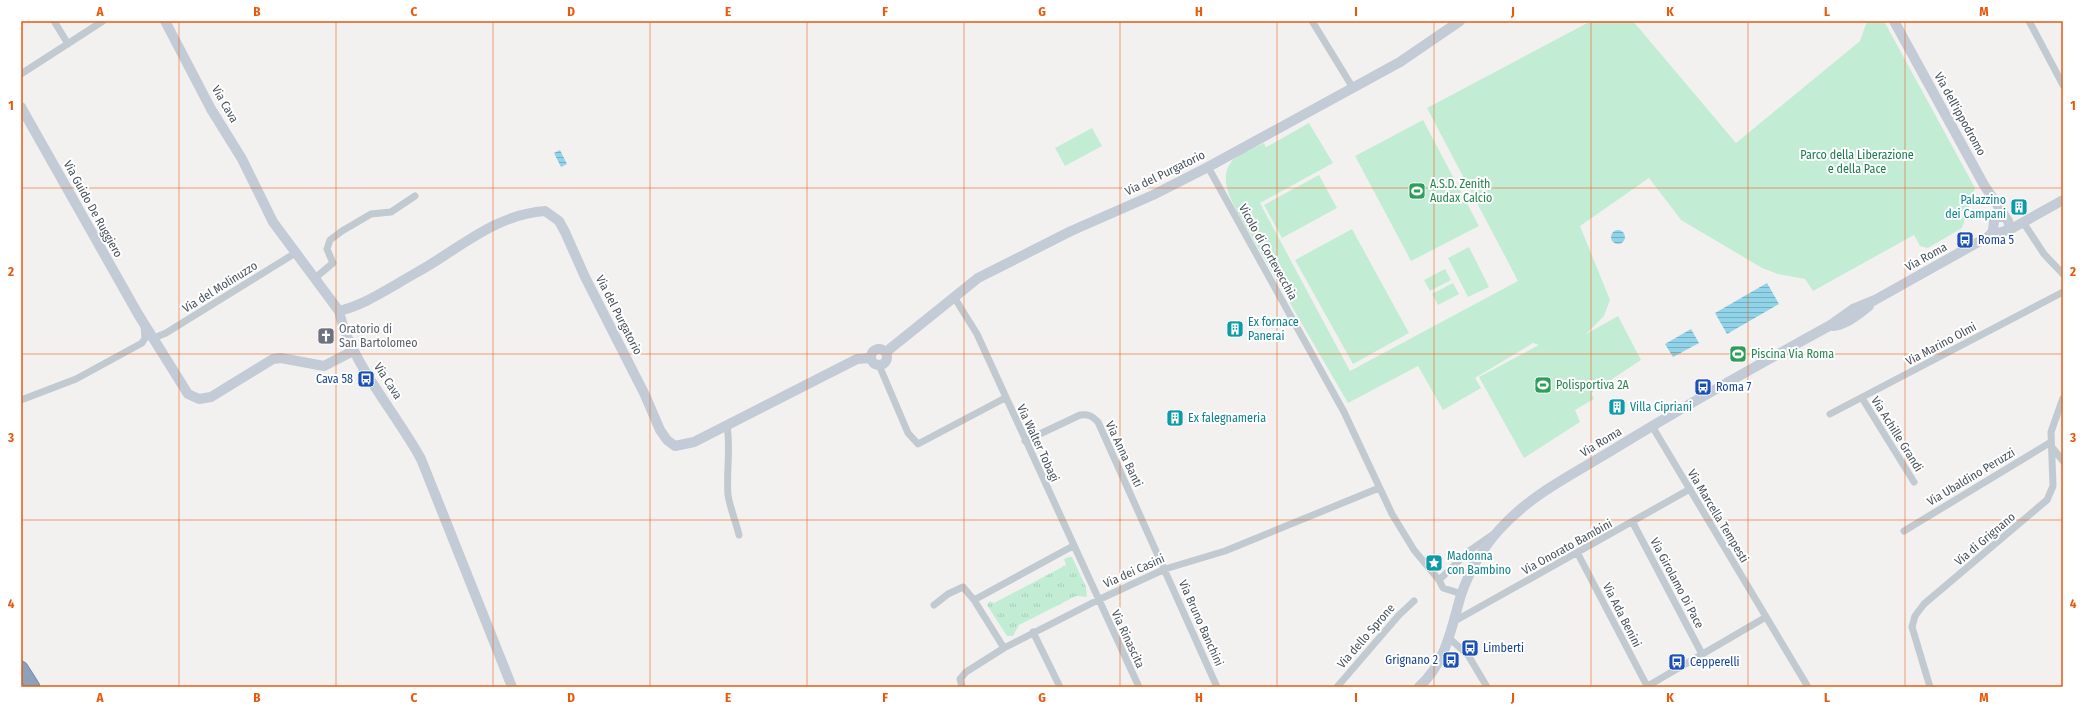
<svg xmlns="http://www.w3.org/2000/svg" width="2084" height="708" viewBox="0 0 2084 708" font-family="'Fira Sans Condensed',sans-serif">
<defs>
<pattern id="grass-tufts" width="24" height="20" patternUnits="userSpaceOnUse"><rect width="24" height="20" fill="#c2edd4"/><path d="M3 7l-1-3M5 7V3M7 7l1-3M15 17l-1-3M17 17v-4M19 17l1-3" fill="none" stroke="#a8cdb8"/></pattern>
<pattern id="water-rules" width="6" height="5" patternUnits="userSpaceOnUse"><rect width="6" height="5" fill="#91d3e8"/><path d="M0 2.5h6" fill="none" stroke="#78aebf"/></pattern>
</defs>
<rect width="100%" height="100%" fill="#f3f1f0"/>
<path fill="url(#grass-tufts)" d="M1069,557H1072L1086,587L1087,597L1076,596L1019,625L1013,636H1007L987,605L990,601L994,603L1066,565L1064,559Z"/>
<path fill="#c2edd4" d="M1591,21H1633L1736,143L1860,41L1867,21H1884L1975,188L1962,228L1928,248L1920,246L1914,235L1813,291L1805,279L1778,274L1762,268L1681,220L1649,178L1580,226L1610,300L1604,316L1586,334L1618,316L1641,360L1591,393L1594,399L1575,410L1580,422L1524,458L1479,377L1539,345L1533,343L1475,378L1481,388L1443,410L1418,366L1348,403L1240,217C1232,201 1218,180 1231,162C1238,154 1254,148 1264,143L1266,147L1270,145L1309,123L1333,163L1260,203L1350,371L1518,281L1427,108Z
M1423,120L1479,226L1411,261L1355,156Z
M1092,128L1102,146L1065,166L1055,148Z
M1319,175L1337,208L1282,238L1264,205Z
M1352,229L1409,333L1353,364L1295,260Z
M1469,247L1489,287L1468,297L1448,258Z
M1445,269L1451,280L1430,291L1424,280Z
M1453,283L1459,294L1438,305L1432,294Z"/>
<path fill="url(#water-rules)" d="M560,150L567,164L561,167L554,153Z
M1611 237a7 7 0 1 1 14 0a7 7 0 1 1-14 0Z
M1767,283L1779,304L1727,334L1715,313Z
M1691,329L1699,343L1673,357L1665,344Z"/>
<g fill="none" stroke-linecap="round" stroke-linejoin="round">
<g stroke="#768ca8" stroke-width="15">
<path id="highway" d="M21,668L33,687"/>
</g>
<path stroke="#c2cad1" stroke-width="7" d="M54,21L68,44
M1312,21L1353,88
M2029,21L2063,85
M21,74L103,21
M1208,167L1344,412L1392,514L1414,550L1439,580
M2023,222L2044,254L2063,274
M315,278L333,263L327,249L330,240L342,231L371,214L391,212L415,196
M954,297L977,334L1139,687
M154,338L166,333L297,252
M879,365L908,433L918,444L1005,398
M1862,398L1914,482
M21,400L76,379L142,343L145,338L144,326
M1830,414L2063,292
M727,426C731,449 726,472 728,495C730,508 736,522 739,535
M1652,426L1808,687
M1025,441L1080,415C1089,414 1092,416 1098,422L1217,687
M2051,446L2063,461
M1633,523L1702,654
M1904,531L2051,442
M1578,554L1647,686
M1462,594L1443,588L1439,580L1469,551L1492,535
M974,600L1073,546
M934,605L948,594L963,587L974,600L1004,648L1098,600L1165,569L1225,551L1379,488
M1453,622L1690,489
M1033,632L1060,687
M1449,638L1468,655L1487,687
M962,687L960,679L966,672L1004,648
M1337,687L1399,615L1414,601
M1646,687L1766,617
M1930,687L1912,627L1915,616L1924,604L2047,500L2053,486L2051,432L2063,398"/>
<path stroke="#c2cbd6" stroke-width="10" d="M165,21L211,109L242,159L273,222L339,311C349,360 396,413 421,459L512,687
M1894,21L1984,185L2008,221L2010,227L2013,228
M21,107L138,314L188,394L199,399L211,397L273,359L281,358L324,366L353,351
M1989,236L1993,231L1994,220L1998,217H2005
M339,311C360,306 378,295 397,284C408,277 420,271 431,264C468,241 501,214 545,211L559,221L565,232L585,277L645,395L660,430L667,440L675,446L694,442L857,359L870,358
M1833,326C1846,325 1859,314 1869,306
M871 357a8 8 0 1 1 16 0a8 8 0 1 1-16 0Z
M886,352L978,278L1071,231L1153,195L1208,167L1400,62L1460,21
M1419,687C1446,662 1451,629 1461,595C1469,572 1482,549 1499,530C1528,497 1569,476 1606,454C1679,409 1754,367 1829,326L1853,309L1875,300L1989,236L2011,229L2063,200"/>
<use href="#highway" stroke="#8ba1bc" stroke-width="13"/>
</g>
<path fill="none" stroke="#e8590c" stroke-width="1" stroke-opacity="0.55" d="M179,21V687M336,21V687M493,21V687M650,21V687M807,21V687M964,21V687M1120,21V687M1277,21V687M1434,21V687M1591,21V687M1748,21V687M1905,21V687M21,188H2063M21,354H2063M21,520H2063"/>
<defs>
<g id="stadium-square" transform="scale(0.9)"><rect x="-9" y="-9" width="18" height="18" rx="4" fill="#2e9e5b" stroke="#fff"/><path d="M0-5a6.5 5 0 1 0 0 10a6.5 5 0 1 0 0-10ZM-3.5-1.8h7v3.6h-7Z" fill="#fff"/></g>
<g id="building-square" transform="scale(0.9)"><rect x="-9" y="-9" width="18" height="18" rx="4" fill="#0f9aa8" stroke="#fff"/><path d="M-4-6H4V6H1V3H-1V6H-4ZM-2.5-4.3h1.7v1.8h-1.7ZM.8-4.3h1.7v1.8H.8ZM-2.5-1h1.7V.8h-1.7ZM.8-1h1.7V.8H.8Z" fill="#fff"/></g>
<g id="bus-square" transform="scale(0.9)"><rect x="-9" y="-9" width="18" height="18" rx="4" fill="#1a4fb4" stroke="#fff"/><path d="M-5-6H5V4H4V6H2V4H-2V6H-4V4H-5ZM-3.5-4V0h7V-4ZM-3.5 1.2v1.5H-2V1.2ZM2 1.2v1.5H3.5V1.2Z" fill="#fff"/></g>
<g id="church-square" transform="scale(0.9)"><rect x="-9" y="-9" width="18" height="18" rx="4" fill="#6b7280" stroke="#fff"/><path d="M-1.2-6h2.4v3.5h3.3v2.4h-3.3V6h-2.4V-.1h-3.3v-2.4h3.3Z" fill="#fff"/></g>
<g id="sight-square" transform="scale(0.9)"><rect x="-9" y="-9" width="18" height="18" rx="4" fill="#0f9aa8" stroke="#fff"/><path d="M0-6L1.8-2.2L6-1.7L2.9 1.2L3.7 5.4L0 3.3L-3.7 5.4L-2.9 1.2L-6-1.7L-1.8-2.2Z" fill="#fff"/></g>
</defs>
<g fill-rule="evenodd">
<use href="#stadium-square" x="1417" y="191"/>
<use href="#building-square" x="2019" y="207"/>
<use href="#bus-square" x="1965" y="240"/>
<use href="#building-square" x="1235" y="329"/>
<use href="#church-square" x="326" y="336"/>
<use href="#stadium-square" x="1738" y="354"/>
<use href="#bus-square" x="366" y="379"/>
<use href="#stadium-square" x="1543" y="385"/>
<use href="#bus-square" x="1703" y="387"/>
<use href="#building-square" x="1617" y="407"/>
<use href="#building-square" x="1175" y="418"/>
<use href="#sight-square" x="1434" y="563"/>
<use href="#bus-square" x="1470" y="648"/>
<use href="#bus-square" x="1451" y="660"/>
<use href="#bus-square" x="1677" y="662"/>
</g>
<g text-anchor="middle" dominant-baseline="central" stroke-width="4" stroke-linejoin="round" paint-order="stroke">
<g font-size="12" fill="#49535d" stroke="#fff">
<text transform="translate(225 104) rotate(60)">Via Cava</text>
<text transform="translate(1960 114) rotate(61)">Via dell'ippodromo</text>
<text transform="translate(1165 173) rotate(-26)">Via del Purgatorio</text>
<text transform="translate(93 209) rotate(61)">Via Guido De Ruggiero</text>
<text transform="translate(1268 252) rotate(61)">Vicolo di Cortevecchia</text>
<text transform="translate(1926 257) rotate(-29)">Via Roma</text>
<text transform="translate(220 287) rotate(-32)">Via del Molinuzzo</text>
<text transform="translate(619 315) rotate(63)">Via del Purgatorio</text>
<text transform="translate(1941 344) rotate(-28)">Via Marino Olmi</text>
<text transform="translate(388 381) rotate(57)">Via Cava</text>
<text transform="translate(1897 434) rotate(58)">Via Achille Grandi</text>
<text transform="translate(1601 442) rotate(-31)">Via Roma</text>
<text transform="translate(1038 443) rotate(65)">Via Walter Tobagi</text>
<text transform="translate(1124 454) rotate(65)">Via Anna Banti</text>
<text transform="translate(1971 477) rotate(-31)">Via Ubaldino Peruzzi</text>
<text transform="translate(1718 516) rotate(59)">Via Marcella Tempesti</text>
<text transform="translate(1985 539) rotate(-40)">Via di Grignano</text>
<text transform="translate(1567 547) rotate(-29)">Via Onorato Bambini</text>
<text transform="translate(1134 571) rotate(-24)">Via dei Casini</text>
<text transform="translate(1677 583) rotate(62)">Via Girolamo Di Pace</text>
<text transform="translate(1622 615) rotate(63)">Via Ada Benini</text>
<text transform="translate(1201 623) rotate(66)">Via Bruno Banchini</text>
<text transform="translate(1366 636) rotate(-49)">Via dello Sprone</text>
<text transform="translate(1128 639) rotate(65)">Via Rinascita</text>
</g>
<g font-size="12" fill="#1c7c4f" stroke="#fff">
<text x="1857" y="155">Parco della Liberazione<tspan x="1857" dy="14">e della Pace</tspan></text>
</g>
<g font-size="12" fill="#27864d" stroke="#fff" text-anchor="start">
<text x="1430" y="184">A.S.D. Zenith<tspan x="1430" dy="14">Audax Calcio</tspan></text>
<text x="1751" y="354">Piscina Via Roma</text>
<text x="1556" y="385">Polisportiva 2A</text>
</g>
<g font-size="12" fill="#0d838f" stroke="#fff" text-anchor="start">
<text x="2006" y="200" text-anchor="end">Palazzino<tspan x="2006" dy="14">dei Campani</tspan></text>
<text x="1248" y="322">Ex fornace<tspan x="1248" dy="14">Panerai</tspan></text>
<text x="1630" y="407">Villa Cipriani</text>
<text x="1188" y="418">Ex falegnameria</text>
<text x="1447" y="556">Madonna<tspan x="1447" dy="14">con Bambino</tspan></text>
</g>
<g font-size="12" fill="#164399" stroke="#fff" text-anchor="start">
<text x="1978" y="240">Roma 5</text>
<text x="353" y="379" text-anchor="end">Cava 58</text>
<text x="1716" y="387">Roma 7</text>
<text x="1483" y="648">Limberti</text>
<text x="1438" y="660" text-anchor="end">Grignano 2</text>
<text x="1690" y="662">Cepperelli</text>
</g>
<g font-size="12" fill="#5b616d" stroke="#fff" text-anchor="start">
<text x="339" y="329">Oratorio di<tspan x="339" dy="14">San Bartolomeo</tspan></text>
</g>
</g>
<rect width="2084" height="708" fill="none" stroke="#ffffff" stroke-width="44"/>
<rect x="22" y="22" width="2040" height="664" fill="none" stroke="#e8590c" stroke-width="1.5"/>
<g font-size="13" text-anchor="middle" font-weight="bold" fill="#e8590c">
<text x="100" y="16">A</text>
<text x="257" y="16">B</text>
<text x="414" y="16">C</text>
<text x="571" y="16">D</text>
<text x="728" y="16">E</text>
<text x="885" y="16">F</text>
<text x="1042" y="16">G</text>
<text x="1199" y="16">H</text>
<text x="1356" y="16">I</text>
<text x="1513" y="16">J</text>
<text x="1670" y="16">K</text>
<text x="1827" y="16">L</text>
<text x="1984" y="16">M</text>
<text x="11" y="110">1</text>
<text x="2073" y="110">1</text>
<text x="11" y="276">2</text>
<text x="2073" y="276">2</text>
<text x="11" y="442">3</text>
<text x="2073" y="442">3</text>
<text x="11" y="608">4</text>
<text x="2073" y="608">4</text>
<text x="100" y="702">A</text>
<text x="257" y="702">B</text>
<text x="414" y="702">C</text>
<text x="571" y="702">D</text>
<text x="728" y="702">E</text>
<text x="885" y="702">F</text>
<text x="1042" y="702">G</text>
<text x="1199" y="702">H</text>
<text x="1356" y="702">I</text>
<text x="1513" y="702">J</text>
<text x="1670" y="702">K</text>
<text x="1827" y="702">L</text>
<text x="1984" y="702">M</text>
</g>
</svg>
